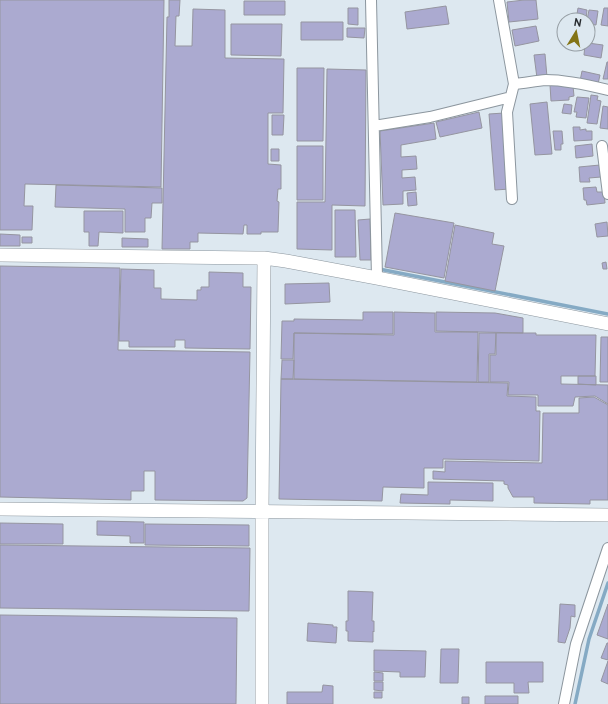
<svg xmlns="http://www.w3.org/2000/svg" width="608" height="704" viewBox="0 0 608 704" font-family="Overpass,sans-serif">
<rect width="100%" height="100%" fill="#dde8f0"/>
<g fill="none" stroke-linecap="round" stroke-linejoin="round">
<path stroke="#85aac4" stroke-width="3.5" d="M379,267V269L608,314
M575,704L589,639L608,583"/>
</g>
<path fill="#abaad0" stroke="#9595a0" d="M0,0H164L161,187L25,184L24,206H33L32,230H0Z
M169,0H180L179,16H176L175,46H192L193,9L225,10V58L284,59L283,113H268V164L281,165V189H278L277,201L279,202L278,232H261V234H247V225H244L243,234L198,233V242H190V249H162L167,17H169Z
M524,0H536L538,19L509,22L507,2Z
M244,1H285V15H244Z
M446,6L449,24L407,29L405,12Z
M348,8H358V25L348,24Z
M578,8L587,10L586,20H576Z
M604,8H608V26L601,25Z
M589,10L598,11L596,25L588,24V20H587Z
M301,22H343V40H301Z
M231,24H282L281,56L231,55Z
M536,26L539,41L515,46L512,30Z
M347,28H365L364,38L347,37Z
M588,43L603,45L601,58L584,55L585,44H588Z
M545,54L547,77L537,78L534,55Z
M607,62H608V79H603Z
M297,68H324L323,141H297Z
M327,69L366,70L365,206L332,205V250L297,249V202H325Z
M582,71L600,75L598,84L580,81Z
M568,84L573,86L574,96L569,97V100L551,101L550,85Z
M591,95L598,96L597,100L601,101L597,124L587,123Z
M577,97L589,98L586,118L576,117L577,112H574Z
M547,102L552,154L535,155L530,104Z
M564,104L572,105L571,114L562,113Z
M603,106L608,107V129L600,128Z
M479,112L482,128L440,137L436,122Z
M504,113L510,189L495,190L489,114Z
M272,115H284L283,135H272Z
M434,123L436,139L401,145V157L416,156L417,169L402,170V178L415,177L416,190L403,191V204L383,205L380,131Z
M573,127H580V130L586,129V131H592V140L574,141Z
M553,131H562L563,144H561V150H555Z
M592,144L593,156L576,158L575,146Z
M297,146H323V200H297Z
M271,149H279V161H271Z
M600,165L601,177L589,178L590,182H580L579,167Z
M56,185L162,188V203H152L151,218H145V232H125V209L55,207Z
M596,187L597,192H604L605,203L587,205L586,200H584L583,188Z
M416,192L417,205L408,206L407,193Z
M335,210H355L356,257H335Z
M84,211H123V233L99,232L98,246H89V232H84Z
M395,213L454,223L444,278L385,267Z
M370,219L371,260H360L358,220Z
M607,222L608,236L597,237L595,224Z
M455,225L494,233L492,244L504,246L495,291L445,281Z
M0,234L20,235V246H0Z
M22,237H32V243H22Z
M122,238L148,239V247H122Z
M606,262L607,269H603L602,263Z
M0,266L120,268L118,350L250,352L247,498L243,501L155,500V471H144V491H131V500L0,497Z
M121,269L154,270V288H161V299L197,300V290H201V287H209V272L243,273V287H251L250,349L185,348V340H175V347H129V341H119Z
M329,283L330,302L285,304V284Z
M363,312H393V334L294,333L293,359H281L282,321H294V319L363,320Z
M394,312L435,313V332H478L477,382L294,379V333L394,335Z
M436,312L495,313L523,318V333L436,331Z
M479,333H496L495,354H489V382H478Z
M496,333H536V335H596L595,376H561V384L608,385V404L595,396L575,397L573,406H538V395H508L509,382H490V355H496Z
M601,337H608V382H600Z
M282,360H294L293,379H281Z
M578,376H596V385L578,384Z
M281,379L508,383L507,396L536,397V411H540L539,461L443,459V468H424V488L383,487L382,501L279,499Z
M594,397L608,405V500H590V504L534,503V497H513L508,488V485L504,484V481L433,479V471L445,472V461L542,463L543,413H579V398Z
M428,482L493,483V501L450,500V504L400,503L401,494L428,495Z
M97,521L144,522V543H130V536L97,535Z
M0,523L63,524V544H0Z
M145,524L249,525V546L145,545Z
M0,545L250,548L249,611L0,608Z
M348,591L373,592L372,621H374V632L373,631V642L348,641V631H346V621H348Z
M560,604L575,605V617L571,616L570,628L565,643L558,642Z
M608,604V639L597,635Z
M0,615L237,618L236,704H0Z
M308,623L333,625V627H337L336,643L307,641Z
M607,643H608V660L601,658Z
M441,649H459L458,683H440Z
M374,650L426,651L425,677H400V672L374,671Z
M608,661V684L601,681Z
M486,662H543V682H528L529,693H514V683H486Z
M374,672L383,673V681H374Z
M374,682H383V691L374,690Z
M323,685L333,686V704H287V692H322Z
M374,692H382V698H374Z
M485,696H518V704H485Z
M462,697H469V704H462Z"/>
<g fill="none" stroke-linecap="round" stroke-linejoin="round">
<g stroke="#8c969e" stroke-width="12">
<path id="minor" d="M371,0L377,278
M499,0L514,84L507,112L512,199
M514,84C525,83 535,81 546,80C567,80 588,85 608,90
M374,126L430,117L507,98L510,99
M602,146L608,194
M564,704L576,644L608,548"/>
</g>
<g stroke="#8c969e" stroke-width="14">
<path id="tertiary" d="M0,255L264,258L286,261L377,278L608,324
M0,509L608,515
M262,704V512L264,258"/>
</g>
<use href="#minor" stroke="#fff" stroke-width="10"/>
<use href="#tertiary" stroke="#fff" stroke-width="13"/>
</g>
<g transform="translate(576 32) rotate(10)"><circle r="19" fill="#dde8f0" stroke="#959da3"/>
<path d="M0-3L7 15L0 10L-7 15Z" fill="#837416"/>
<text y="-6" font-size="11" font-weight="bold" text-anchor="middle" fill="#282c30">N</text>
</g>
</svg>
